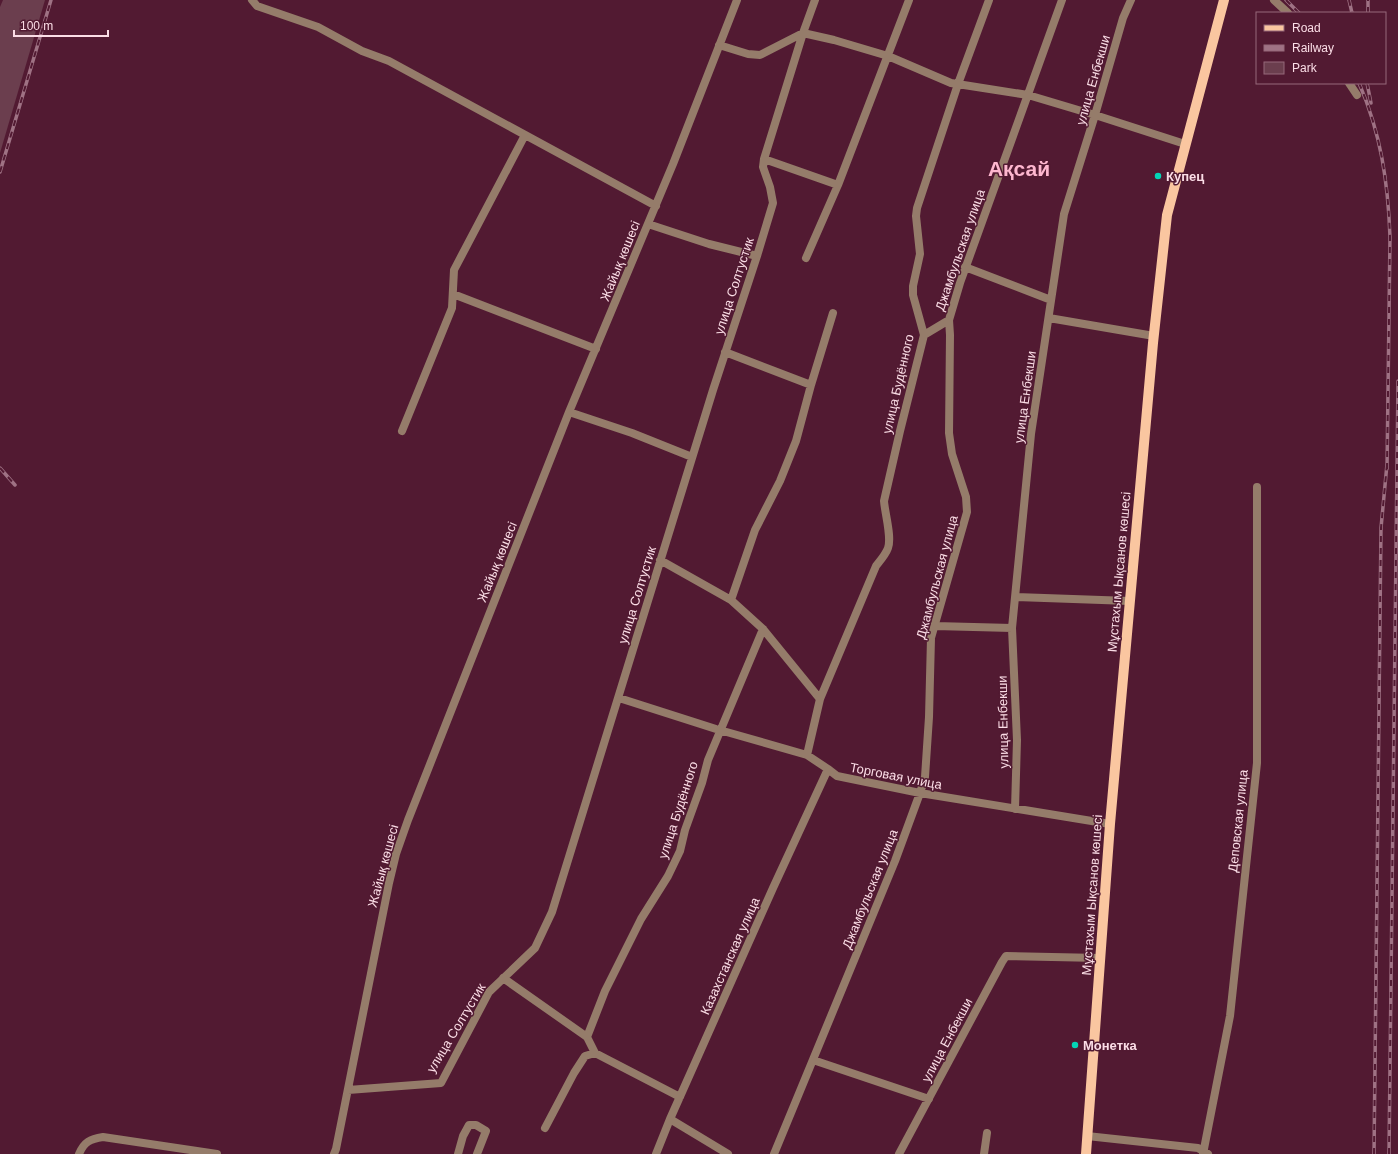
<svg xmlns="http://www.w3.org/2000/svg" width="1398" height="1154" viewBox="0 0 1398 1154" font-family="Helvetica,sans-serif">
<rect width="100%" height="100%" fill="#521a32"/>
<path fill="#6b3e4e" d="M3,0H45L0,153V7Z"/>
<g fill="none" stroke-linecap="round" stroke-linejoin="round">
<path stroke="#957c6a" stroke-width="8" d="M252,0L257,6L318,27L362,51L389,61L656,206
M1274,0L1288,13
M719,45L748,54L760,55L803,33L834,40L888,56L951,83L1028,95L1095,115L1185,144
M1349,83L1357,95
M764,159L838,185
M648,224L709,244L757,256
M806,258L838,185L909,0
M965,267L1051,300
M453,294L596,349
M1049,318L1154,336
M924,335L949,320
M725,352L811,385
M569,412L632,433L692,457
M402,431L452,308L454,270L525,135
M660,560L731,600L763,629L820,699L807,755
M1015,597L1130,601
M731,600L755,530L780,481L796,441L811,385L833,313
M935,626L1012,628
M619,698L716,729L807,755L828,769L837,776L920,793L1110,824
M820,699L876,566C880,561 886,554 888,548C892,537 885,514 884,501L900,431L924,335L913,295V286L920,254L916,216L917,208L958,84L989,0
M1015,809L1017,740L1012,628L1031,434L1064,214L1095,115L1123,18L1131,0
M503,978L587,1037L595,1053L680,1097
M587,1037L605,991L641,919L668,876L680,851L685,830L702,783L708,760L763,629
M813,1060L929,1099
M348,1090L441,1083L489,992L535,948L552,912L713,390L757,256L773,203L770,187L763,167L764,159L803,33L815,0
M670,1119L728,1154
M545,1128L574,1073L585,1056L595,1053
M1087,1136L1198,1148L1208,1154
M79,1154C84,1142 90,1139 103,1137L217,1154
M334,1154L336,1149L389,883L396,854L408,820L569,412L673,164L737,0
M458,1154L463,1136L469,1125H476L486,1131L477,1154
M656,1154L670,1119L773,888L828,769
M774,1154L895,861L920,793L925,777L929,717L931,638L967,512L966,497L952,454L949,433L950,335L949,320L960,283L1062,0
M899,1154L1002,962L1006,956L1100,958
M984,1154L987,1133
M1203,1154L1230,1016L1257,763V487"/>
<path stroke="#fac6a0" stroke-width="10" d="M1086,1154L1110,824L1153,343L1167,215L1224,0"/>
<g stroke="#9f7284" stroke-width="3.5">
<path id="rail" d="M1286,0L1299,13
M1349,0L1352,13
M1368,13V0
M1359,83C1381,134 1388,182 1390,237L1387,469
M1367,83L1371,103
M0,172L51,0
M0,468L15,485
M1374,1154L1381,528L1387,464
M1389,1154L1398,381"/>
</g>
<use href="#rail" stroke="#521a32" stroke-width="2" stroke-dasharray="6" stroke-linecap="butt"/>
</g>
<g fill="#03d5b6" stroke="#521a32" stroke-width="1.5">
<circle cx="1158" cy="176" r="4"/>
<circle cx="1075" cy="1045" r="4"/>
</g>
<g text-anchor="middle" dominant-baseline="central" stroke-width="3" stroke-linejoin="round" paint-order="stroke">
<g font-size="13" fill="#fbdde6" stroke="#521a32">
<text transform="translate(1093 80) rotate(-74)">улица Енбекши</text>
<text transform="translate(960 250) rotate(-71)">Джамбульская улица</text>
<text transform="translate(620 261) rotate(-68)">Жайық көшесі</text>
<text transform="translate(734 286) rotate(-72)">улица Солтустик</text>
<text transform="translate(898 384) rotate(-77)">улица Будённого</text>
<text transform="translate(1025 397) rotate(-82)">улица Енбекши</text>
<text transform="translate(497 562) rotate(-68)">Жайық көшесі</text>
<text transform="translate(1119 572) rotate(-85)">Мұстахым Ықсанов көшесі</text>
<text transform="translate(937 577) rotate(-75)">Джамбульская улица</text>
<text transform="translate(637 595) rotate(-73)">улица Солтустик</text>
<text transform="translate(1003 722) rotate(-91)">улица Енбекши</text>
<text transform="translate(896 776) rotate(11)">Торговая улица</text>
<text transform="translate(678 810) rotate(-72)">улица Будённого</text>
<text transform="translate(1238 821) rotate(-84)">Деповская улица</text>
<text transform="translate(383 866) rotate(-75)">Жайық көшесі</text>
<text transform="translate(870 889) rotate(-68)">Джамбульская улица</text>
<text transform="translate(1092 895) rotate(-86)">Мұстахым Ықсанов көшесі</text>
<text transform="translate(730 956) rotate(-66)">Казахстанская улица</text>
<text transform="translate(456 1028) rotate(-59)">улица Солтустик</text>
<text transform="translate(947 1040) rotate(-62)">улица Енбекши</text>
</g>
<g font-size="13" font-weight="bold" fill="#fbdde6" stroke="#521a32" text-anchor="start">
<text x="1166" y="176">Купец</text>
<text x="1083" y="1045">Монетка</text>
</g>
<g font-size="21" font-weight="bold" fill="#feb7cf" stroke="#521a32">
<text x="1019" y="168">Ақсай</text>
</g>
</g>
<rect x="1256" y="12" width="130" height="72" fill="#521a32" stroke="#96687a"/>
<rect x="1264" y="25" width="20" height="6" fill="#fac6a0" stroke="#96687a"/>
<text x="1292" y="32" font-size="12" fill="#fbdde6">Road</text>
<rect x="1264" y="45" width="20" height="6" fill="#9f7284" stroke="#96687a"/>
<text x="1292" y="52" font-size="12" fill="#fbdde6">Railway</text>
<rect x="1264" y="62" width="20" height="12" fill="#6b3e4e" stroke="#96687a"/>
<text x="1292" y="72" font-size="12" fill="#fbdde6">Park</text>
<path d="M14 30v6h94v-6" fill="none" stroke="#fbdde6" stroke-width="2"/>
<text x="20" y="30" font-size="12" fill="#fbdde6" stroke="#521a32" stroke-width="3" paint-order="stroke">100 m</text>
</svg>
